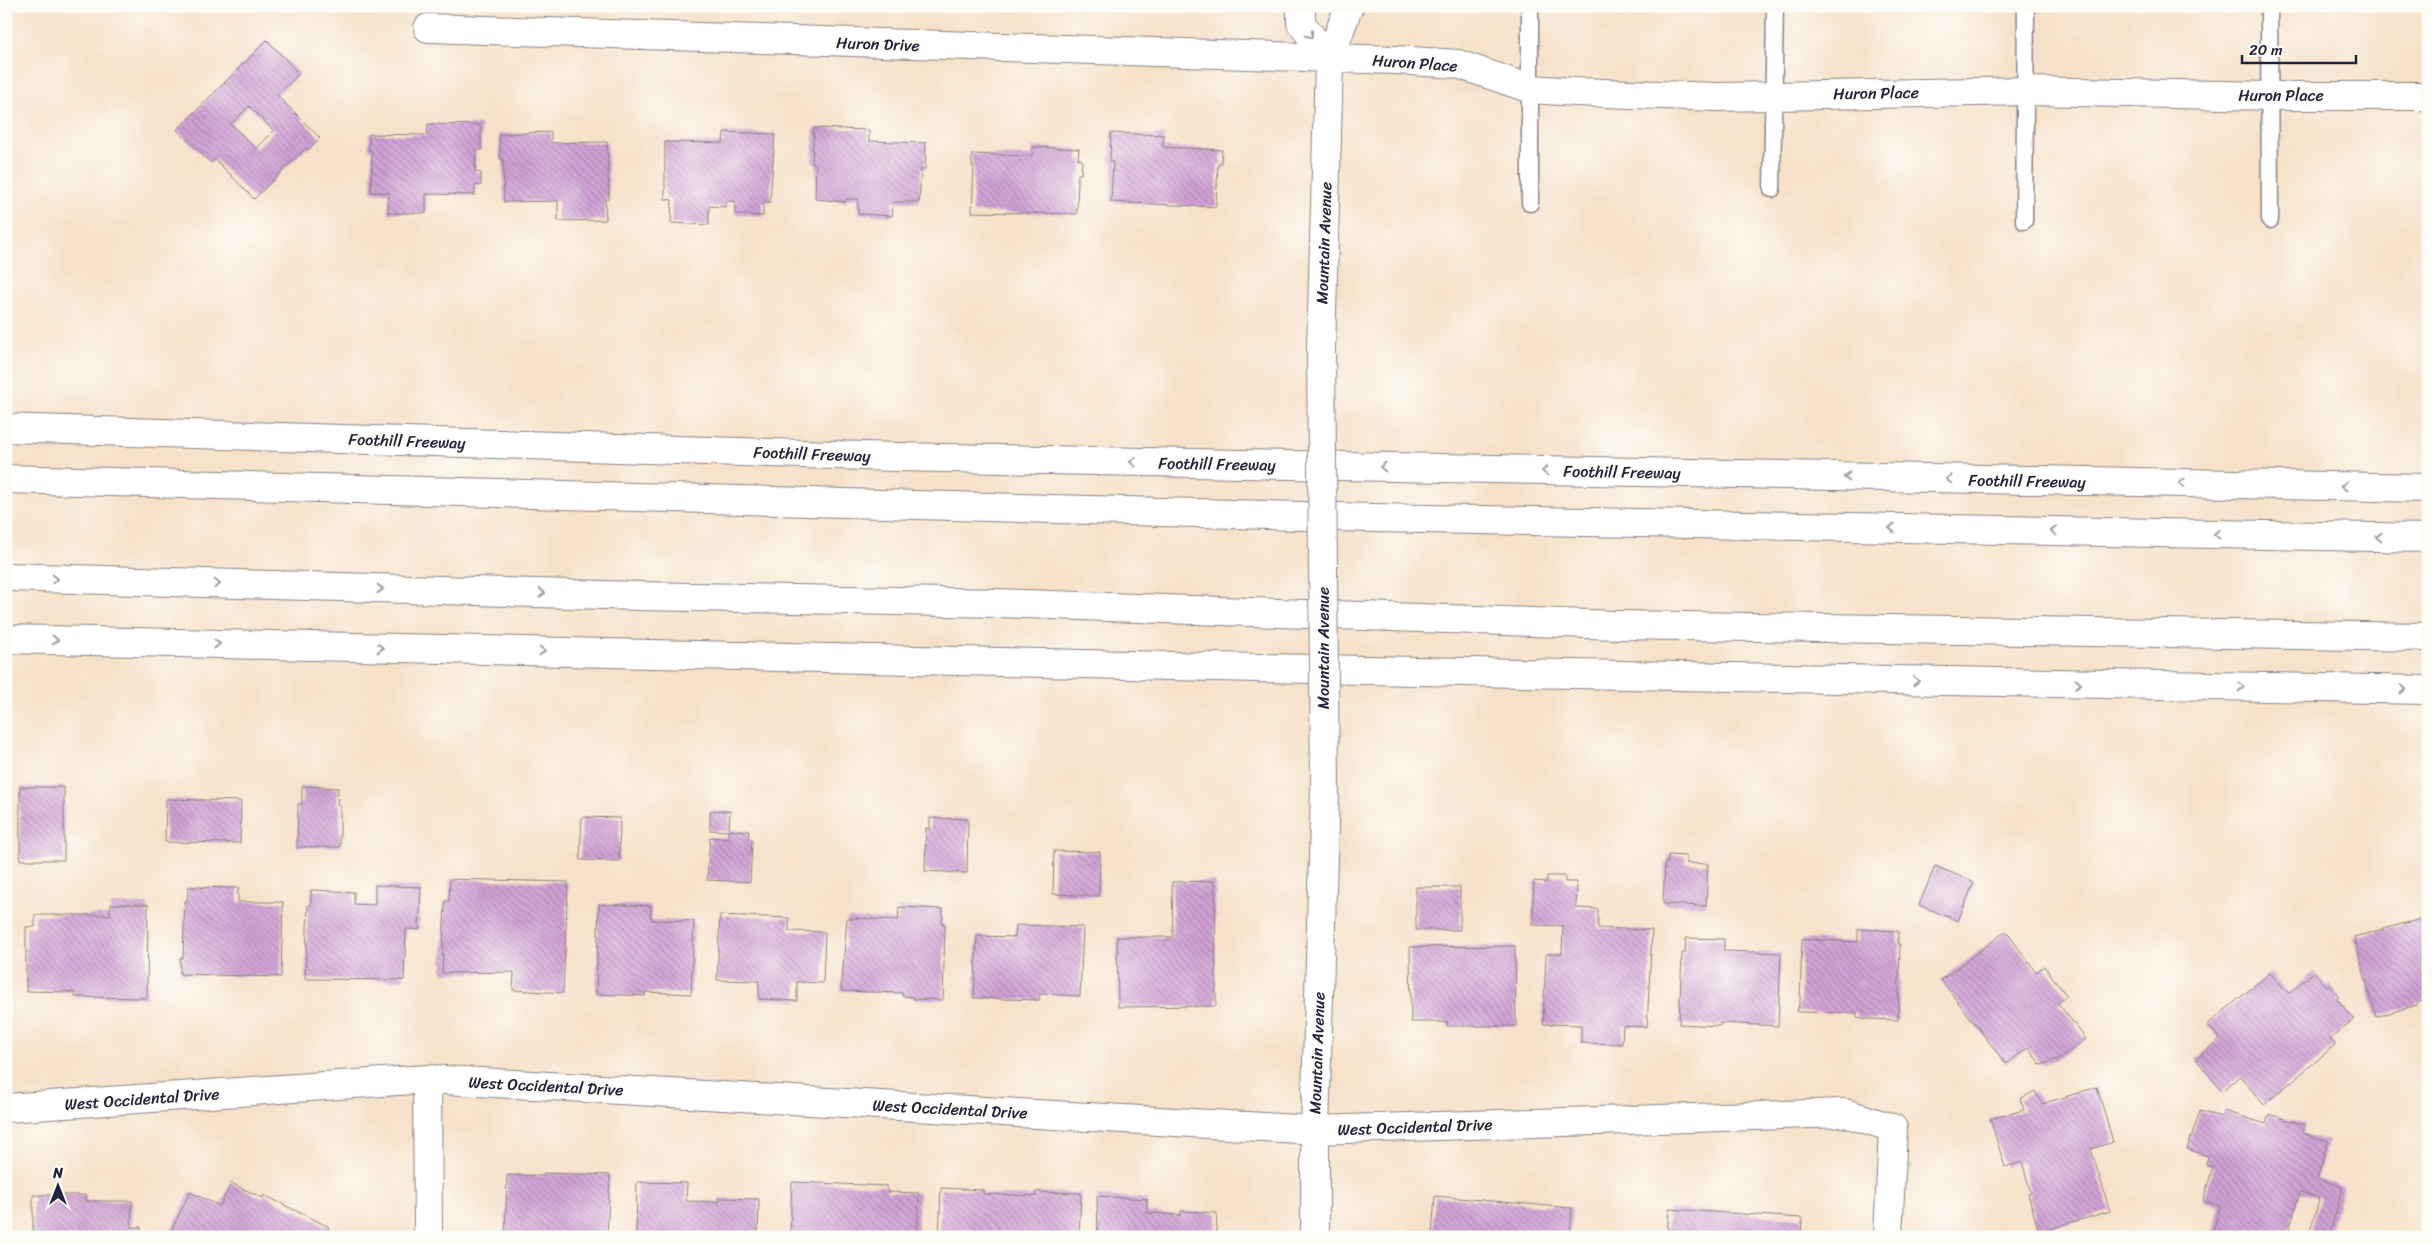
<svg xmlns="http://www.w3.org/2000/svg" width="2434" height="1243" viewBox="0 0 2434 1243" font-family="Sriracha,sans-serif">
<defs>
<pattern id="building-back-hatch" width="6" height="6" patternUnits="userSpaceOnUse" patternTransform="scale(1.25)"><rect width="6" height="6" fill="#d1a2d5"/><path d="M-1 5l2 2M0 0l6 6M5-1l2 2" fill="none" stroke="#a984ae"/></pattern>
</defs>
<rect width="100%" height="100%" fill="#fdfcf7"/>
<filter id="ink" filterUnits="userSpaceOnUse"><feTurbulence type="fractalNoise" baseFrequency=".02" numOctaves="2"/><feDisplacementMap in="SourceGraphic" scale="10" xChannelSelector="R" yChannelSelector="G"/><feConvolveMatrix kernelMatrix="1 2 1 2 8 2 1 2 1" color-interpolation-filters="sRGB"/></filter>
<filter id="wash" filterUnits="userSpaceOnUse"><feTurbulence type="fractalNoise" baseFrequency=".0096" numOctaves="4" result="noise"/><feDisplacementMap in="SourceGraphic" scale="20" xChannelSelector="R" yChannelSelector="G"/><feGaussianBlur stdDeviation="1.12" result="paint"/><feColorMatrix in="noise" values="0 0 0 0 0 0 0 0 0 0 0 0 0 0 0 0 0 1.4 0 .05"/><feComposite in="paint" operator="in"/></filter>
<g filter="url(#wash)">
<rect width="100%" height="100%" fill="#f6e2ca"/>
<g id="blocks">
<path fill="url(#building-back-hatch)" fill-rule="evenodd" d="M1430,6H1477V8H1430Z
M267,40L299,74L277,95L320,138L308,150L306,148L254,199L215,159L211,163L177,130ZM249,106L274,131L256,149L231,124Z
M428,124L481,125V150H476L475,172L481,173V185H475V195L426,194V213H388L389,193L371,192L372,150H369V134L427,135Z
M814,128L869,130V141L926,143L925,169H921L919,202H893L892,216L858,214V199H846V202L815,199L816,164L812,163Z
M551,132V143L607,142L609,199H605L606,220L558,221V201L504,202L503,159H500L499,134Z
M724,132L775,134L770,202H763V216L735,214V201H726V207L709,206V225L671,223L672,200L665,199V142L723,143Z
M1111,133L1164,135L1163,147L1222,150L1221,164H1218L1216,207L1111,202L1113,162H1110Z
M1033,147L1079,149L1078,159L1082,160L1081,174H1078L1077,214L972,212L974,166H972V154L1032,156Z
M302,786L338,788L337,805H340V847H297L298,804H302Z
M20,787H64V860H20Z
M166,799L241,801L240,843L165,842Z
M710,811H730L729,830L749,831L748,839L752,840L750,882L707,880L710,837L728,838V831L710,830Z
M582,817L620,818L619,861L580,860Z
M930,818L968,819L967,873L925,871L926,828L930,829Z
M1054,851L1100,852L1099,896L1053,894Z
M1668,855L1686,856V863L1708,864L1706,906L1663,904L1665,862L1668,863Z
M1935,866L1974,882L1958,921L1919,905Z
M1547,876H1565V882H1577L1576,908L1598,909V928L1652,930L1647,1027L1623,1026L1622,1044L1581,1043V1025L1543,1024L1546,954H1562L1563,926L1532,925L1534,881L1547,882Z
M450,879L568,882L563,993L513,990L514,972L442,973L445,901H449Z
M1215,881L1216,1006L1118,1007L1117,937H1173L1172,882Z
M375,885L421,887L419,930L406,929L404,980L305,979L308,905H311V890L354,892V904L375,905Z
M188,887L238,888V902H283L281,977L180,974V958H183L185,901H187Z
M1416,887H1460V930H1416Z
M111,904H148L147,998L75,997V992L26,991V927H35V915H110Z
M599,904L651,906V920L694,921L691,994L645,992V996L596,994Z
M899,907L943,909L942,924H945L943,1000L914,999V997L902,996V993L841,991L847,918L898,920Z
M720,915L789,918V931L825,932L823,983L797,982V1001L759,999V981L717,980Z
M2428,917V1000L2417,1003V1005L2376,1017L2354,937Z
M1016,925L1083,927L1080,996L1040,994L1039,1000L974,998L977,936L1015,937Z
M1858,929L1898,931V944H1900L1898,1020L1868,1019L1857,1017V1013H1852L1797,1012L1800,1000L1802,939L1858,942Z
M2006,931L2036,972L2044,966L2067,996L2058,1003L2086,1039L2060,1058L2041,1065L2028,1048L2006,1064L1941,980Z
M1686,938L1724,939V951L1781,953L1778,1026L1720,1023V1026L1679,1024L1682,953H1685Z
M1515,946L1516,1026H1447V1022H1411L1410,947Z
M2314,972L2327,987L2330,985L2339,997L2337,999L2354,1019L2330,1039L2335,1045L2264,1105L2240,1076L2222,1091L2196,1059L2220,1039L2207,1025L2270,973L2289,993Z
M2097,1087L2113,1142L2091,1149L2110,1211L2039,1232L2028,1194L2031,1193L2022,1162L2005,1167L1990,1119L2024,1110L2020,1099L2035,1091L2042,1104Z
M2200,1111L2222,1117L2224,1111L2266,1124L2269,1114L2305,1125L2302,1133L2328,1141L2317,1179L2343,1187L2329,1237H2308L2320,1198L2300,1192L2287,1237L2212,1235L2220,1206L2203,1201L2213,1167L2206,1165L2208,1156L2187,1149Z
M544,1173L610,1175L607,1237H505L507,1175L544,1176Z
M637,1182L687,1183L686,1201L719,1202V1198L759,1199L758,1237H636Z
M792,1182L887,1186V1192L919,1193L917,1237H790Z
M231,1183L263,1198L264,1195L329,1227L324,1237H168L190,1192L220,1206Z
M941,1188L983,1190V1194L1036,1196V1192L1081,1193L1079,1237H939Z
M33,1195H86V1201H132L131,1227H141V1237H33Z
M1097,1196L1147,1199V1213L1181,1215V1211L1217,1213L1216,1237H1098Z
M1435,1196L1572,1208L1570,1237H1435L1432,1235Z
M1669,1209L1802,1218L1801,1237H1667Z"/>
</g>
</g>
<g filter="url(#ink)">
<use href="#blocks" fill-opacity="0" stroke="#8c8282" stroke-width="1"/>
<g fill="none" stroke-linecap="round" stroke-linejoin="round">
<g stroke="#8c8282" stroke-width="19">
<path id="lane" d="M2269,6L2270,220
M1772,189L1775,6
M1530,203V6
M2024,221L2026,6"/>
</g>
<g stroke="#8c8282" stroke-width="30">
<path id="street" d="M428,28L1396,60L1458,64L1531,89L1576,92L1717,97L2027,91L2269,96H2428
M427,1079L428,1237
M6,1108L427,1079L1315,1130L1845,1113L1893,1128L1888,1237"/>
</g>
<g stroke="#8c8282" stroke-width="30">
<path id="secondary" d="M1301,6V23L1329,60
M1321,350L1329,60L1349,6
M1315,1237V1130L1325,788"/>
</g>
<g stroke="#8c8282" stroke-width="30">
<path id="highway" d="M6,428L896,457L2428,488
M6,479L1373,518L2428,538
M6,577L639,596L999,603L1617,625L2428,637
M6,639L1258,668L2428,690"/>
</g>
<use href="#lane" stroke="#fff" stroke-width="16"/>
<use href="#street" stroke="#fff" stroke-width="28"/>
<use href="#secondary" stroke="#fff" stroke-width="28"/>
<use href="#highway" stroke="#fff" stroke-width="28"/>
<g stroke="#8c8282" stroke-width="30" stroke-linecap="butt">
<path id="secondary-bridge" d="M1321,350L1325,788"/>
</g>
<use href="#secondary-bridge" stroke="#fff" stroke-width="28"/>
</g>
<defs><path id="oneway-chevron" d="M-2-3.5L2.5 0L-2 3.5" fill="none" stroke-width="1.6" stroke-linecap="round" stroke-linejoin="round" transform="scale(1.25)"/></defs>
<g stroke="#9c9ca7">
<use href="#oneway-chevron" transform="translate(1310 35) rotate(53)"/>
<use href="#oneway-chevron" transform="translate(1133 462) rotate(-179)"/>
<use href="#oneway-chevron" transform="translate(1383 467) rotate(-179)"/>
<use href="#oneway-chevron" transform="translate(1545 471) rotate(-179)"/>
<use href="#oneway-chevron" transform="translate(1847 477) rotate(-179)"/>
<use href="#oneway-chevron" transform="translate(1949 479) rotate(-179)"/>
<use href="#oneway-chevron" transform="translate(2182 483) rotate(-179)"/>
<use href="#oneway-chevron" transform="translate(2344 486) rotate(-179)"/>
<use href="#oneway-chevron" transform="translate(1892 528) rotate(-179)"/>
<use href="#oneway-chevron" transform="translate(2054 531) rotate(-179)"/>
<use href="#oneway-chevron" transform="translate(2217 534) rotate(-179)"/>
<use href="#oneway-chevron" transform="translate(2379 537) rotate(-179)"/>
<use href="#oneway-chevron" transform="translate(55 579) rotate(2)"/>
<use href="#oneway-chevron" transform="translate(217 584) rotate(2)"/>
<use href="#oneway-chevron" transform="translate(380 589) rotate(2)"/>
<use href="#oneway-chevron" transform="translate(542 593) rotate(2)"/>
<use href="#oneway-chevron" transform="translate(55 640) rotate(1)"/>
<use href="#oneway-chevron" transform="translate(217 644) rotate(1)"/>
<use href="#oneway-chevron" transform="translate(380 648) rotate(1)"/>
<use href="#oneway-chevron" transform="translate(542 651) rotate(1)"/>
<use href="#oneway-chevron" transform="translate(1916 681) rotate(1)"/>
<use href="#oneway-chevron" transform="translate(2078 684) rotate(1)"/>
<use href="#oneway-chevron" transform="translate(2241 687) rotate(1)"/>
<use href="#oneway-chevron" transform="translate(2403 689) rotate(1)"/>
</g>
</g>
<g text-anchor="middle" dominant-baseline="central" stroke-width="4" stroke-linejoin="round" paint-order="stroke">
<g font-size="16" fill="#22223b" stroke="#fdfcf7">
<text transform="translate(878 44) rotate(2)">Huron Drive</text>
<text transform="translate(1415 63) rotate(4)">Huron Place</text>
<text transform="translate(1876 93) rotate(-1)">Huron Place</text>
<text x="2281" y="95">Huron Place</text>
<text transform="translate(1324 243) rotate(-88)">Mountain Avenue</text>
<text transform="translate(407 441) rotate(2)">Foothill Freeway</text>
<text transform="translate(812 454) rotate(2)">Foothill Freeway</text>
<text transform="translate(1217 464) rotate(1)">Foothill Freeway</text>
<text transform="translate(1622 472) rotate(1)">Foothill Freeway</text>
<text transform="translate(2027 481) rotate(1)">Foothill Freeway</text>
<text transform="translate(1323 648) rotate(-90)">Mountain Avenue</text>
<text transform="translate(1317 1053) rotate(-88)">Mountain Avenue</text>
<text transform="translate(546 1086) rotate(3)">West Occidental Drive</text>
<text transform="translate(142 1099) rotate(-4)">West Occidental Drive</text>
<text transform="translate(950 1109) rotate(3)">West Occidental Drive</text>
<text transform="translate(1415 1127) rotate(-2)">West Occidental Drive</text>
</g>
</g>
<rect width="2434" height="1243" fill="none" stroke="#fdfcf7" stroke-width="25"/>
<g transform="translate(58 1186)" stroke="#fdfcf7" stroke-width="4" paint-order="stroke">
<path d="M0-4L9 19L0 12L-9 19Z" fill="#22223b"/>
<text y="-8" font-size="14" font-weight="bold" text-anchor="middle" fill="#22223b">N</text>
</g>
<path d="M2242 55v8h114v-8" fill="none" stroke="#22223b" stroke-width="2.5"/>
<text x="2249" y="55" font-size="15" fill="#22223b" stroke="#fdfcf7" stroke-width="4" paint-order="stroke">20 m</text>
</svg>
